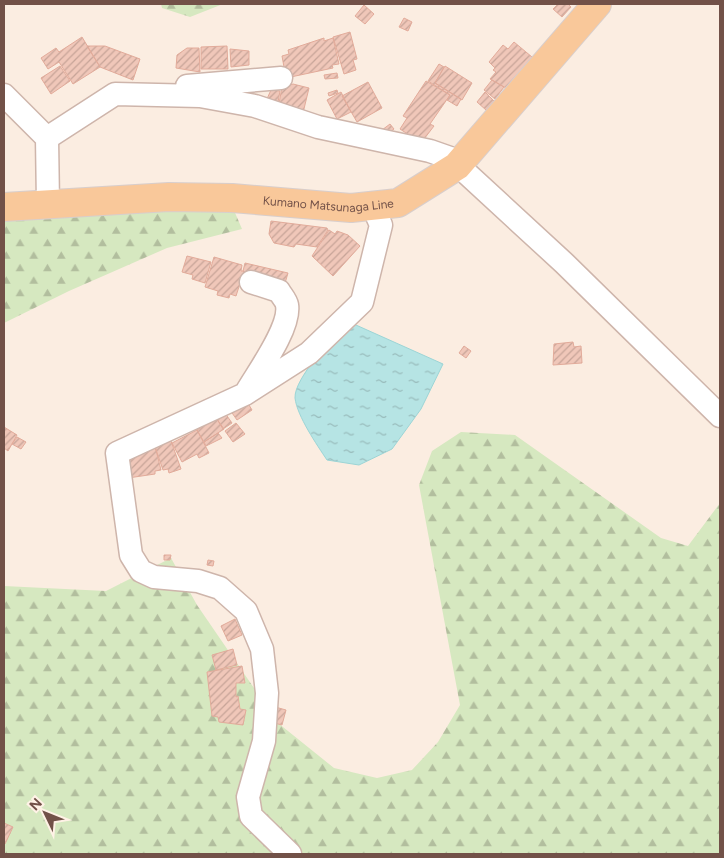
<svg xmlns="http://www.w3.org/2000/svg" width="724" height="858" viewBox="0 0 724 858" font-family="Figtree,sans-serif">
<defs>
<pattern id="forest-firs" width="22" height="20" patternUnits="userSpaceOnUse" patternTransform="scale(1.25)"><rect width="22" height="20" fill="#d6e8c0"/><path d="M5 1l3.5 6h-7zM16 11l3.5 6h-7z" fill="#b2be9e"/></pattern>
<pattern id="water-ripples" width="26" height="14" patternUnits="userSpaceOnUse" patternTransform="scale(1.25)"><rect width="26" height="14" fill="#b6e4e4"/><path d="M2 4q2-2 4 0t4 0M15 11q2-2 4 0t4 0" fill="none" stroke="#98bbbb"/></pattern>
<pattern id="building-hatch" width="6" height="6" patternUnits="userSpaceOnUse" patternTransform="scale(1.25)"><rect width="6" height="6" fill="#f0c7b9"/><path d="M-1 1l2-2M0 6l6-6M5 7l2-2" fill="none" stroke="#c7a498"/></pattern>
</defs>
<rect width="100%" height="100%" fill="#fbede1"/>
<path fill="url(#forest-firs)" d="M161,4H223L190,17L162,8Z
M233,208L242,229L167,248L69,291L4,323V216Z
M461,432L515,435L661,538L688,546L720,503V854H4V586L106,591L171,558L197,605L278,723L334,768L377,778L412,770L438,742L460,705L419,485L432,451Z"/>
<path fill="url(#water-ripples)" stroke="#9cd5d6" d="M347,321L443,364L421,409L392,449L359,465L327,460C317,445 297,416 295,398C294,378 334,337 347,321Z"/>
<path fill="url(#building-hatch)" stroke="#e2ab9a" d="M558,4H568L571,7L562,17L553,9Z
M364,5L374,14L365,24L355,16Z
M404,18L412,22L408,31L399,27Z
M350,32L357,59L353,60L356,70L344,74L333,37Z
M82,37L100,67L73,84L59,62L48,69L41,58L56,48L59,52Z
M324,38V41L333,38L339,64L332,65L333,68L286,78L282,56L289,54L288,50Z
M514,42L532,57L506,88L490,79L496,72L493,70L495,68L489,62L503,45L508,49Z
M87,46H105L140,59L133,80L100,67Z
M227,46L228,69H201V47Z
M187,48H199L200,72L176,68L177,55Z
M230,49L249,51V65L231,67Z
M439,64L444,67L435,83L461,99L457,106L447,100L450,95L428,81Z
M60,66L70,81L51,94L41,78Z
M445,66L472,83L462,100L435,83Z
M337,73L338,78L325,79L324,75Z
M492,80L504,87L495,99L484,90Z
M426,81L450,95L430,124L434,126L421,143L400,129L407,118L403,116Z
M368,82L382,108L357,122L342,96Z
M293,84L309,88L303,113L278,109L282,87Z
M271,90L280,91L277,108L266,101Z
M337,90L338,93L329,96L328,93Z
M341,92L351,112L337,119L327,100Z
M485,92L494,101L486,110L477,102Z
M390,124L394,129L386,135L382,130Z
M271,221L327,228L328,230L317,247L296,244L294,247L274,243L269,234Z
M329,230L335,234L337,231L348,235L360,246L333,276L312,256Z
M187,256L211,262L205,283L192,279L193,275L182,272Z
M214,257L242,265L241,271H244L236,296L230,294L229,298L217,295L218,291L205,287Z
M245,263L288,273L283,290L243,271Z
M573,342L574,347L581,346L582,363L553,365L554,344Z
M464,346L471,351L466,358L459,353Z
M246,400L252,410L237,420L230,410Z
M225,413L232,423L223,429L217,419Z
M216,418L224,429L204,442L197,430Z
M236,423L245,434L233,442L225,431Z
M4,427L17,435L8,451L4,448Z
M197,430L209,453L199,458L197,454L182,462L172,443Z
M218,433L222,438L206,446L204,442Z
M17,437L26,442L21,449L12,444Z
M171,441L181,469L169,473L168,469L163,470L155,447Z
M155,446L161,470L155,471V474L128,478L122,455Z
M164,555H171L170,560H164Z
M208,560L214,561L213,566L207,565Z
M235,619L242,635L228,641L221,626Z
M233,649L237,665L216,670L212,655Z
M242,666L245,683H236V697L238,696L240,709L246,710L243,725L219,722L218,717L212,716L207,672Z
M268,705L286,710L282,725L263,720Z
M4,823L13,827L5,844L4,843Z"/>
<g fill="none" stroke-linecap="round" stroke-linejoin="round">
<g stroke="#ceb5ab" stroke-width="25">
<path id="minor" d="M187,86L281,78
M4,95L47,138
M48,204L47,138L115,94L200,96L255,106L318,127L430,151L450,158L564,263L720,416
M247,391C258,372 291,327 287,305C286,300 281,295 279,291L251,282
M290,854L251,816L248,797L264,741L267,693L262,649L246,611L220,588L198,581L154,577L141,571L131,555L117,453L245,394L309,353L362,302L381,225L373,207"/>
</g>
<g stroke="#d8cecc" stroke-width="30">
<g id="major">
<path id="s1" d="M4,207L169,197L232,198L351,208L398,203L457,166L597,4"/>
</g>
</g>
<use href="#minor" stroke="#fff" stroke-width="22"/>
<use href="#major" stroke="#f9c89a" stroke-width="28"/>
</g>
<g text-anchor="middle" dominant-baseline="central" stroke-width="4" stroke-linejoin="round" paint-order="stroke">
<g font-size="12" fill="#725148" stroke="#fff2e6">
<text stroke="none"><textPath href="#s1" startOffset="325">Kumano Matsunaga Line</textPath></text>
</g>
</g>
<rect width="724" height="858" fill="none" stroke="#725148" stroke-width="10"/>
<g transform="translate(45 813) rotate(313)" stroke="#fff2e6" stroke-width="4" paint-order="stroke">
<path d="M0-4L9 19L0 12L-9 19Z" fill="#725148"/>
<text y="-8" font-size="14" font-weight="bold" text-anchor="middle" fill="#725148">N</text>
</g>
</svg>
